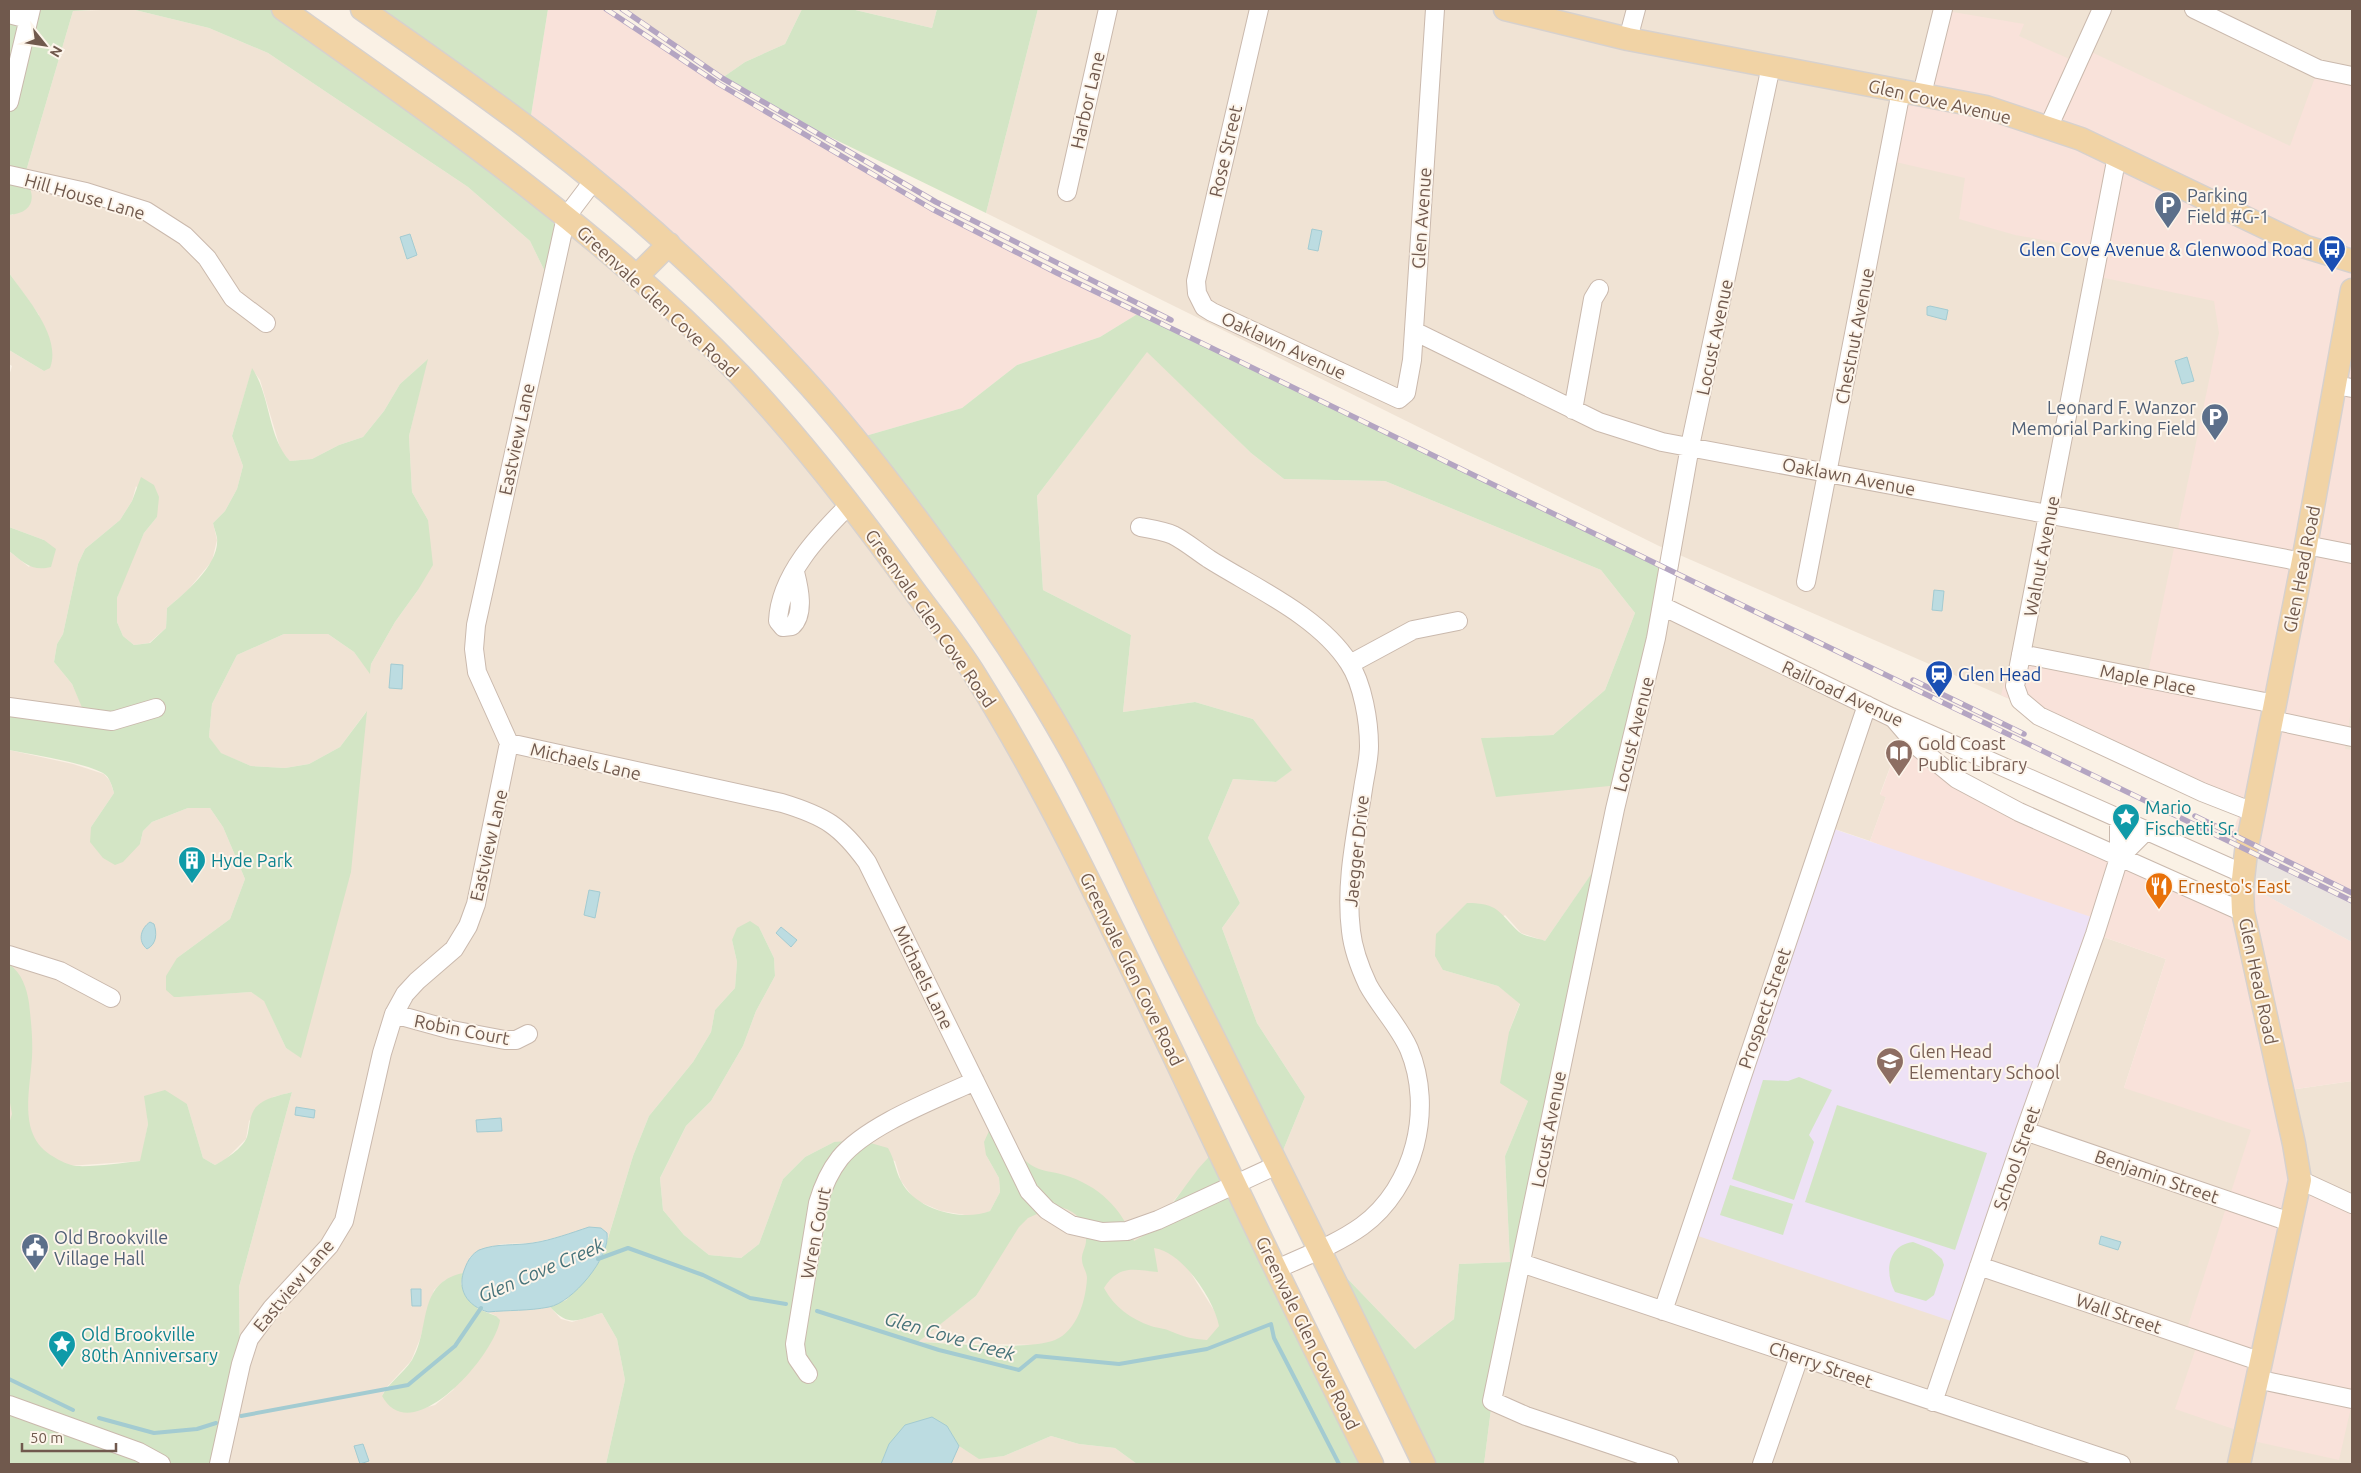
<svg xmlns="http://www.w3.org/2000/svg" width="2361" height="1473" viewBox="0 0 2361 1473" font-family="Ubuntu,sans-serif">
<rect width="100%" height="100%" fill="#faf1e5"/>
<path fill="#f0e3d4" d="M131,9L209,28L268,53L468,187L530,241L551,284L566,217L741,377L973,671L1217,1148L1158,1220L1233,1341L1069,1346L917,1342L976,1296L1029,1191L986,1155L999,1178L1000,1192L990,1211L977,1217L941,1211L915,1200L901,1181L895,1161L834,1142L805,1157L783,1179L759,1244L741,1258L709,1255L684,1235L663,1210L660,1178L686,1126L711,1101L743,1046L756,1011L775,976L774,958L759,927L732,940L737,962L735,988L715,1010L711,1032L693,1062L649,1116L633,1156L608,1238L607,1233L559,1237L531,1243L501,1244L478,1251L470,1257L463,1273L444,1281L434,1290L420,1339L411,1361L386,1388L382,1396L410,1412L435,1405L453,1390L496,1316L488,1312L550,1307L561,1319L572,1322L602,1313L617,1339L625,1380L606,1464H219L240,1367L239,1287L292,1092L273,1097L249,1121L246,1139L225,1160L215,1165L203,1158L187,1104L145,1096L148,1124L141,1161L53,1167L9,1152V750L73,764L104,774L110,781L114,793L91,827L140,844L143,831L152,822L188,808H210L223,827L245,879L230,919L177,958L174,997L251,992L264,1000L286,1048L301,1057L366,712L340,747L309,764L285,768L251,766L220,753L209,737L212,704L237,655L284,634H328L354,652L370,673L371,664L395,622L418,590L428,520L412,492L409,436L427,360L400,384L384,411L363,437L339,445L312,459L290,461L281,451L260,380L252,369L232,436L243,466L237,489L225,511L213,523L217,540L212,561L188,590L167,608L166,628L149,643L134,645L123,636L117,622V598L124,578L144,533L157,517L136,486L132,501L120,520L85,549L78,564L63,634L57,644L54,662L72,684L87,717L9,711V551L29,567L44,540L9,527V376L12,366L9,364V350L44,371L39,315L9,273V215H13L24,178L73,11Z
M622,9H802L785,44L745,62L722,78Z
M851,9H937L932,28Z
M1038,9H2352V819L2245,802L1659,546L986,213Z
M1147,351L1251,453L1284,479L1385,481L1601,570L1635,613L1605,690L1553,735L1481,738L1620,785L1662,606L1904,730L1880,794L1886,797L1870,841L1826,826L2095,934L2166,959L2124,1088L2283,1091L2352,1081V1464H1484L1492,1401L1604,856L1545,941L1521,933L1505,915L1443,970L1498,986L1520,1003L1509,1032L1528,1101L1505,1156L1510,1262L1459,1264L1454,1319L1415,1349L1319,1249L1277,1165L1305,1097L1257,1023L1222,928L1240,903L1208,838L1233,779L1276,782L1291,770L1253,719L1195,702L1123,712L1131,635L1043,590L1037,496Z
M1051,1436L1079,1444L1115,1448L1137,1464H951L959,1446L979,1458L1004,1456Z"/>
<path fill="#f9e2da" d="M548,9H606L719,84L932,209L1139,313L1100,337L1017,365L962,408L855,439L787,359L529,128Z
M1941,10L2024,24L2019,36L2076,62L2083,48L2290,146L2318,69L2352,76V704L2345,749L2352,750V893L2231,834L2245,802L2001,695L2013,651L2146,682L2219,333L2214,301L2095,276L2100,250L2015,235L1959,219L1965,178L1887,160L1900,89L1925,94Z
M1904,730L1957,779L2243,912V883L2352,942V1081L2283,1091L2300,1179L2352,1205V1403L2339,1460L2244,1439L2245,1433L2175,1409L2199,1339L2185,1335L2251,1130L2124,1088L2166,959L2095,934L1870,841L1886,797L1880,795Z"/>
<path fill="#eae4df" d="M2246,849L2352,901V942L2243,883Z"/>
<path fill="#eee2f6" d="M1825,826L2100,920L1960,1324L1689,1233Z"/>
<path fill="#d3e5c5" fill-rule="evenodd" d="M9,9H109L73,11L24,178C38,197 33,213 9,215Z
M131,9H283L566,217L551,284L530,241L468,187L268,53L209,28Z
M362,9H548L529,128Z
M802,9H851L932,28L937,9H1038L986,213L791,118L722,78L745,62L785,44Z
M9,273C26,297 62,337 50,368L44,371L9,350Z
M1139,313L1669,570L1620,785L1496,797L1481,738L1553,735L1605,690L1635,613L1601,570L1385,481L1284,479L1251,453L1147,352L1037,496L1043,590L1131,635L1123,712L1195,702L1253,719L1292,770L1276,782L1233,779L1208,838L1240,903L1222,928L1257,1023L1305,1097L1277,1165L1065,740L855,439L962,408L1017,365L1100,337Z
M428,359L409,436L412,492L428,520L433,565L418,590L395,622L371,664L370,674L354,652L328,634H284L237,655L212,704L209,737L221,753L251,766L285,768L309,764L340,747L367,711L351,872L301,1058L286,1048L264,1001L251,992L179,997H174L166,990V976L177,958L230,919L245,879L223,827L210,808H188L152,822L143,831L140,844L123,862L115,865L103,858L90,842L91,827L114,793C112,786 110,777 103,773C82,762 33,755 9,750V711L86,717L72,684L54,662L57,644L63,634L78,564L85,549L120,520L132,501L141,477L154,485L159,497L157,517L144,533L117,598V622L123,636L134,645L150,643L166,628L167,608C185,593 220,564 217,538C216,533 214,528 213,523L225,511L237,489L243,466L232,436L252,368C271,396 267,436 290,461L312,459L339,445L363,437L384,411L400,384Z
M9,527L44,540L56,549L51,567C32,572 23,562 9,551Z
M1605,854L1492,1401L1484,1464H1424L1319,1249L1415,1349L1454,1319L1459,1264L1510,1262L1505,1156L1528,1101L1500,1083L1509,1032L1520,1004L1498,986L1443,970L1435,956L1436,934L1467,903C1499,903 1498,912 1519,932C1525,937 1538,938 1545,941Z
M750,921L759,927L774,958L775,976L756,1011L743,1046L711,1101L686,1126L660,1178L663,1210L684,1235L709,1255L741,1258L759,1244L783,1179L805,1157L834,1142L860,1140L888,1148C895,1160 895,1170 901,1181C915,1210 963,1222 990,1211L1000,1192L999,1178L986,1155L984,1142L994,1120C1005,1134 1016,1155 1031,1165C1042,1172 1052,1171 1064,1175C1098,1185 1122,1208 1134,1241L1152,1231L1198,1169L1217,1148L1372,1464H1137L1115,1448L1079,1444L1051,1436L1004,1456L979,1459L959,1446L947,1426L889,1444L881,1464H606L625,1380L617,1339L602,1313C577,1320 570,1328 550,1307L566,1300L586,1279L602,1258L633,1156L649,1116L693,1062L711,1032L715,1010L735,988L737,962L732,940L737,928ZM1055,1206C1074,1209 1087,1220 1086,1241C1086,1247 1081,1254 1082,1260C1082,1266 1087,1272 1087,1278C1086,1300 1077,1331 1055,1340C1026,1351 952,1343 918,1342L976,1296L1019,1227L1028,1218ZM1154,1248C1183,1252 1214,1300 1219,1326L1207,1340C1192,1339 1184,1337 1170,1331C1164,1328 1157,1328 1151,1326C1131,1319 1114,1307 1104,1288C1119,1264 1134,1270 1158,1272Z
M9,964C22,973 27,989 29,1003C31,1021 33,1039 32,1057C30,1092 17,1137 54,1157C60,1161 69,1165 76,1166C96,1167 120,1163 140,1161L148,1124L144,1096L165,1090L187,1104L203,1158L215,1165C225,1160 243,1148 247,1137C250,1127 249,1115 256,1107C264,1098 281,1095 292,1092L239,1287L240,1367L219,1464H9V1124L12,1114L9,1097Z
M1799,1077L1832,1090L1809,1135L1814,1142L1794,1200L1732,1179L1763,1080L1788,1081Z
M1837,1105L1987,1153L1955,1250L1805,1202Z
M1730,1185L1793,1204L1783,1235L1720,1215Z
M1913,1242L1931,1249L1942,1259L1944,1265L1934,1295L1926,1301L1895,1292C1884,1272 1888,1245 1913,1242Z
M463,1273L461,1284L478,1309L496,1316L500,1320C495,1355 412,1451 382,1396C389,1382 403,1374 412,1360C431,1329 416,1283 463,1273Z"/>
<path fill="#bcdce1" stroke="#a3cbd1" d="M1312,229L1322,231L1318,251L1308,249Z
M410,234L417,255L407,259L400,237Z
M1930,306L1948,310L1946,320L1927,315V307Z
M2187,357L2194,381L2182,384L2175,361Z
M1934,590L1944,591L1942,611L1932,610Z
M391,664L403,665L402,689L389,688Z
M589,890L600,892L595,918L584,915Z
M150,922L154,924C157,933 157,944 147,949C137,941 141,928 150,922Z
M781,927L797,940L791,947L776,933Z
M296,1107L315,1110L314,1118L295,1115Z
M501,1118L502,1131L477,1132L476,1120Z
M589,1227L601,1228L607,1233C611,1257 572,1303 549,1307C529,1311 508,1310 488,1312C467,1306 456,1289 465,1268C468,1260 472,1254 479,1250C497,1243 514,1246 533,1243C552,1240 571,1233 589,1227Z
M2101,1236L2121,1242L2118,1250L2099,1244Z
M411,1289H421V1306H412Z
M932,1417L947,1426L959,1446L951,1464H881L889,1444L905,1425Z
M363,1444L369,1461L360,1464L354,1446Z"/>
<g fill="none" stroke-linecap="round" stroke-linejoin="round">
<path stroke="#a3cbd1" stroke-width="4" d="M598,1259L628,1248L703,1275L750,1298L786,1304
M817,1311L939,1350L1019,1370L1036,1356L1119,1364L1207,1349L1271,1324L1274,1338L1339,1464
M9,1379L73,1410
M241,1416L408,1385L455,1346L481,1308
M99,1418L154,1433L197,1429L216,1423"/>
<g stroke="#cab9ad" stroke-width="20">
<path id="minor" d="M1259,9L1196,281L1197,293L1204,307L1212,312L1399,399L1406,393L1412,360L1435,9
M2194,9L2318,69L2352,76
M9,14L28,19
M1628,39L1636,9
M1922,94L1943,9
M9,102L31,9
M2048,128L2102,9
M2117,156L2015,686L2020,700L2039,716L2202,792L2253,812
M9,175L86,192L146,211L185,236L207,258L233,298L266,323
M1067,192L1108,9
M1414,331L1599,422L1662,442L2303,562
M2335,385L2352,388
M1573,410L1593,299L1599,289
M1140,527C1151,529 1163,531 1173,535C1185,541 1197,551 1209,559C1255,588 1319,616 1349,663C1363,684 1369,722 1369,746C1369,760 1365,775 1363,789C1356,835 1345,883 1351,931C1353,949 1360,968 1368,985C1380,1007 1399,1026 1409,1049C1434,1109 1415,1187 1362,1226C1337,1244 1305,1256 1277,1269
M2306,545L2352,554
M795,572C799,588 805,614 792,626L783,627L778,621C780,575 819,535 849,505
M1806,582L1901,91
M1662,606L1891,717L2244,874
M2021,654L2275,704
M1350,664L1413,630L1458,621
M9,707L112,721L156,708
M1895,720L1919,748L1957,779L2019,812L2243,912
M2272,720L2352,737
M509,743L782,803C825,816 841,826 867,862L1029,1191L1047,1210L1071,1225L1102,1232L1127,1231L1158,1220L1277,1165
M2119,818V858
M9,955L60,971L111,998
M394,1014L452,1030L505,1040H516L528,1034
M2025,1131L2290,1222
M2300,1180L2352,1204
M1521,1263L2121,1464
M1979,1266L2259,1361
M1663,1311L1867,705
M808,1374L797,1358L795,1344L818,1203C823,1186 829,1172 840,1158C867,1125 936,1099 975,1081
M2256,1379L2352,1399
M1933,1402L2025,1131L2095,934L2119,858L2147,830
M9,1405L139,1452L161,1464
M219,1464L241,1364L249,1339L272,1308L329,1246L344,1221L382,1053L394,1014L405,994L417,981L454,949L468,926L476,904L509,743L477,672L474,649L476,625L566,217L594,180
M1669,1464L1526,1416L1492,1401L1615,809L1656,638L1690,446L1771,66
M1762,1464L1799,1357"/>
</g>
<g stroke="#d7d1cd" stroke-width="25">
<path id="major" d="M283,9C443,122 604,233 740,375C801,440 857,512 910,585C931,614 956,644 975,675C1051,796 1111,926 1173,1054C1238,1192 1304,1329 1372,1464
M362,9C422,51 483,93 541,138C633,209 720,288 799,374C849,428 894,487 937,546C983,608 1026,671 1064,738C1107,813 1140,892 1179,969C1262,1133 1344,1298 1424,1464
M1505,9L1628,39L1986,107L2081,139L2306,247L2352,261
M637,276L669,244
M2239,1464L2300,1180L2294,1144L2243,912L2242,888L2246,852L2306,545L2352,290"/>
</g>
<use href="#minor" stroke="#fff" stroke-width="18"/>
<use href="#major" stroke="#f1d3a5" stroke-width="22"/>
<g stroke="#b4a5c2" stroke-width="5.5">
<path id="rail" d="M606,9L719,84L932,209L1057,273L2352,901
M622,9L722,78L936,202L1171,320
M1913,680L2024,734
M2195,816L2352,893"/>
</g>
<use href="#rail" stroke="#fdf5eb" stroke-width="4" stroke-dasharray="11" stroke-linecap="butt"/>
</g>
<defs>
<g id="parking-pin" transform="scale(1.4375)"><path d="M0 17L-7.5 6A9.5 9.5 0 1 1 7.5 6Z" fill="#5c6f8a" stroke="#fdf5eb"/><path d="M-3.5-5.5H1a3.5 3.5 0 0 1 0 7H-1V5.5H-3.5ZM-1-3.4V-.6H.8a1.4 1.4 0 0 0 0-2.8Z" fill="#fff"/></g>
<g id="bus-pin" transform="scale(1.4375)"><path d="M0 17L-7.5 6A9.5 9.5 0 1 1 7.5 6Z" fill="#1a4fb4" stroke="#fdf5eb"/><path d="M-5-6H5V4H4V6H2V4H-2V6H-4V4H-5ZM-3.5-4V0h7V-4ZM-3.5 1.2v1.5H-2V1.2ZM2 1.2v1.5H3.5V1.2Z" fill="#fff"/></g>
<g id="station-pin" transform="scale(1.4375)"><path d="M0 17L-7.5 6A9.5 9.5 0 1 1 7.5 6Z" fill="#1a4fb4" stroke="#fdf5eb"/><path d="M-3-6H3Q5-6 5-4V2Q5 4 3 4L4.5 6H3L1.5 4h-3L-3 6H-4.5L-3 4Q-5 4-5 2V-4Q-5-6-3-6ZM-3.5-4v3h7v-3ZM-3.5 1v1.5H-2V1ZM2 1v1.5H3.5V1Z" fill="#fff"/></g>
<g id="library-pin" transform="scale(1.4375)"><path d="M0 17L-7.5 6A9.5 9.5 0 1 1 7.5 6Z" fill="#8d6e63" stroke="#fdf5eb"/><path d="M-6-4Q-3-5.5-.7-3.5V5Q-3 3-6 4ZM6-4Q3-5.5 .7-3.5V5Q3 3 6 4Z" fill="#fff"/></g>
<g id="sight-pin" transform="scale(1.4375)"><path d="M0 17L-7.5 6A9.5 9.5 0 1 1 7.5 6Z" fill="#0f9aa8" stroke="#fdf5eb"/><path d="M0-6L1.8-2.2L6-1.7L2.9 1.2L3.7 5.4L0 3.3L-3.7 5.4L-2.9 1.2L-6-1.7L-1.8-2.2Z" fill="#fff"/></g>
<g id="building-pin" transform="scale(1.4375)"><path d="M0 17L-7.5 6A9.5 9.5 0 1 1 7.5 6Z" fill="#0f9aa8" stroke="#fdf5eb"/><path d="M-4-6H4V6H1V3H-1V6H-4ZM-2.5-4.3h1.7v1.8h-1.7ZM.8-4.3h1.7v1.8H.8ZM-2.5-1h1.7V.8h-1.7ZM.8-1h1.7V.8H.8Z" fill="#fff"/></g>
<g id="restaurant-pin" transform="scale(1.4375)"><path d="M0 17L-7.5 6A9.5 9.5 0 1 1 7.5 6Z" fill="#e8710a" stroke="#fdf5eb"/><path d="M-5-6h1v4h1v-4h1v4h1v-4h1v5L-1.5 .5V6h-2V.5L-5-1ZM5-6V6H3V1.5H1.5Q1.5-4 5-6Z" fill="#fff"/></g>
<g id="school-pin" transform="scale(1.4375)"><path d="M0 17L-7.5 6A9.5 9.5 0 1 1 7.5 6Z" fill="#8d6e63" stroke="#fdf5eb"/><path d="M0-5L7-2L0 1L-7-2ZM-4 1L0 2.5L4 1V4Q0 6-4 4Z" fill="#fff"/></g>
<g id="civic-pin" transform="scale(1.4375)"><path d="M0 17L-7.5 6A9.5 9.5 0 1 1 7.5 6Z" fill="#5c6f8a" stroke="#fdf5eb"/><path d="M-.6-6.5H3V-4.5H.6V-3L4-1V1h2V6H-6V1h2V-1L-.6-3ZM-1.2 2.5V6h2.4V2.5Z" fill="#fff"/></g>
</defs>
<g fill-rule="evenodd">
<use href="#parking-pin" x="2168" y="205"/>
<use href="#bus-pin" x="2332" y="249"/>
<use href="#parking-pin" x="2215" y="417"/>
<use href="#station-pin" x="1939" y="674"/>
<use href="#library-pin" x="1899" y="753"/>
<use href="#sight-pin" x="2126" y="817"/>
<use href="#building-pin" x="192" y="860"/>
<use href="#restaurant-pin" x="2159" y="886"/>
<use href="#school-pin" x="1890" y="1061"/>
<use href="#civic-pin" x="35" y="1247"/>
<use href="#sight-pin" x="62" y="1344"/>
</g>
<g text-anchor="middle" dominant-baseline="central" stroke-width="4" stroke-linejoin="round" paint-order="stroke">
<g font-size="18" fill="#70594d" stroke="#fdf5eb">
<text transform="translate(1087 100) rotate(-77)">Harbor Lane</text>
<text transform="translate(1940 101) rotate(13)">Glen Cove Avenue</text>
<text transform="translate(1225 151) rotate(-77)">Rose Street</text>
<text transform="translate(85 196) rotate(16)">Hill House Lane</text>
<text transform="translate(1421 218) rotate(-86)">Glen Avenue</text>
<text transform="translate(658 301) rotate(43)">Greenvale Glen Cove Road</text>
<text transform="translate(1854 336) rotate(-79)">Chestnut Avenue</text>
<text transform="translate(1714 337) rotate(-78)">Locust Avenue</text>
<text transform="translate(1284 345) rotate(25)">Oaklawn Avenue</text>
<text transform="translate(516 439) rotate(-78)">Eastview Lane</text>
<text transform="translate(1849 476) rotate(11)">Oaklawn Avenue</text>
<text transform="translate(2041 556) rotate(-79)">Walnut Avenue</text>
<text transform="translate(2301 569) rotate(-79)">Glen Head Road</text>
<text transform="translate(931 618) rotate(55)">Greenvale Glen Cove Road</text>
<text transform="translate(2148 679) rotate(11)">Maple Place</text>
<text transform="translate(1843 693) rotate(25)">Railroad Avenue</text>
<text transform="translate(1633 734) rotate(-76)">Locust Avenue</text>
<text transform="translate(586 761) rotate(13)">Michaels Lane</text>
<text transform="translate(488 845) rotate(-77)">Eastview Lane</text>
<text transform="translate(1356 851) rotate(-84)">Jaegger Drive</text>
<text transform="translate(1132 969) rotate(64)">Greenvale Glen Cove Road</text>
<text transform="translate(924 977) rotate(64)">Michaels Lane</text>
<text transform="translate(2259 981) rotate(78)">Glen Head Road</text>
<text transform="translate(1764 1008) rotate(-71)">Prospect Street</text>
<text transform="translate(462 1029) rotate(11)">Robin Court</text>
<text transform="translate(1548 1129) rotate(-79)">Locust Avenue</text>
<text transform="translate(2016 1158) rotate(-71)">School Street</text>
<text transform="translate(2157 1176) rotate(19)">Benjamin Street</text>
<text transform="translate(815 1233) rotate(-79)">Wren Court</text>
<text transform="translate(293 1285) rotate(-50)">Eastview Lane</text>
<text transform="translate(2119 1313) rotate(19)">Wall Street</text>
<text transform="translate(1308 1333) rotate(64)">Greenvale Glen Cove Road</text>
<text transform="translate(1821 1364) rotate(19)">Cherry Street</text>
</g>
<g font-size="18" fill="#4e5e75" stroke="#fdf5eb" text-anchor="start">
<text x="2187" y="195">Parking<tspan x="2187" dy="21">Field #G-1</tspan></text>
<text x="2196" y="407" text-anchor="end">Leonard F. Wanzor<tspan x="2196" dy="21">Memorial Parking Field</tspan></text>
<text x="54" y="1237">Old Brookville<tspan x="54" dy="21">Village Hall</tspan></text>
</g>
<g font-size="18" fill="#164399" stroke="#fdf5eb" text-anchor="end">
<text x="2313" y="249">Glen Cove Avenue &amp; Glenwood Road</text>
<text x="1958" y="674" text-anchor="start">Glen Head</text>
</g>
<g font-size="18" fill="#785e54" stroke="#fdf5eb" text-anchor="start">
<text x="1918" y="743">Gold Coast<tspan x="1918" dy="21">Public Library</tspan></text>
<text x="1909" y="1051">Glen Head<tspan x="1909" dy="21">Elementary School</tspan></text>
</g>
<g font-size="18" fill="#0d838f" stroke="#fdf5eb" text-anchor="start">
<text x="2145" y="807">Mario<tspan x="2145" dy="21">Fischetti Sr.</tspan></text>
<text x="211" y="860">Hyde Park</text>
<text x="81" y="1334">Old Brookville<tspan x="81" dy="21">80th Anniversary</tspan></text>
</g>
<g font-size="18" fill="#c56008" stroke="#fdf5eb" text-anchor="start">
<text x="2178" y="886">Ernesto's East</text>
</g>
<g font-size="19" font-style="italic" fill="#47737a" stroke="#fdf5eb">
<text transform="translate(541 1270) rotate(-23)">Glen Cove Creek</text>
<text transform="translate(950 1336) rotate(16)">Glen Cove Creek</text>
</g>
</g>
<rect width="2361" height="1473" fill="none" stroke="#70594d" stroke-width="20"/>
<g transform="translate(45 45) rotate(120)" stroke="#fdf5eb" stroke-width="4" paint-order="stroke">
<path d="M0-4L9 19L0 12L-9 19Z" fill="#70594d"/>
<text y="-8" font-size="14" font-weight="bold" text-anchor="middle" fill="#70594d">N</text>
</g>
<path d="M22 1443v8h94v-8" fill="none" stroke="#70594d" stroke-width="2.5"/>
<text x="30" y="1443" font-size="15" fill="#70594d" stroke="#fdf5eb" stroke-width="4" paint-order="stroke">50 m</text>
</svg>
